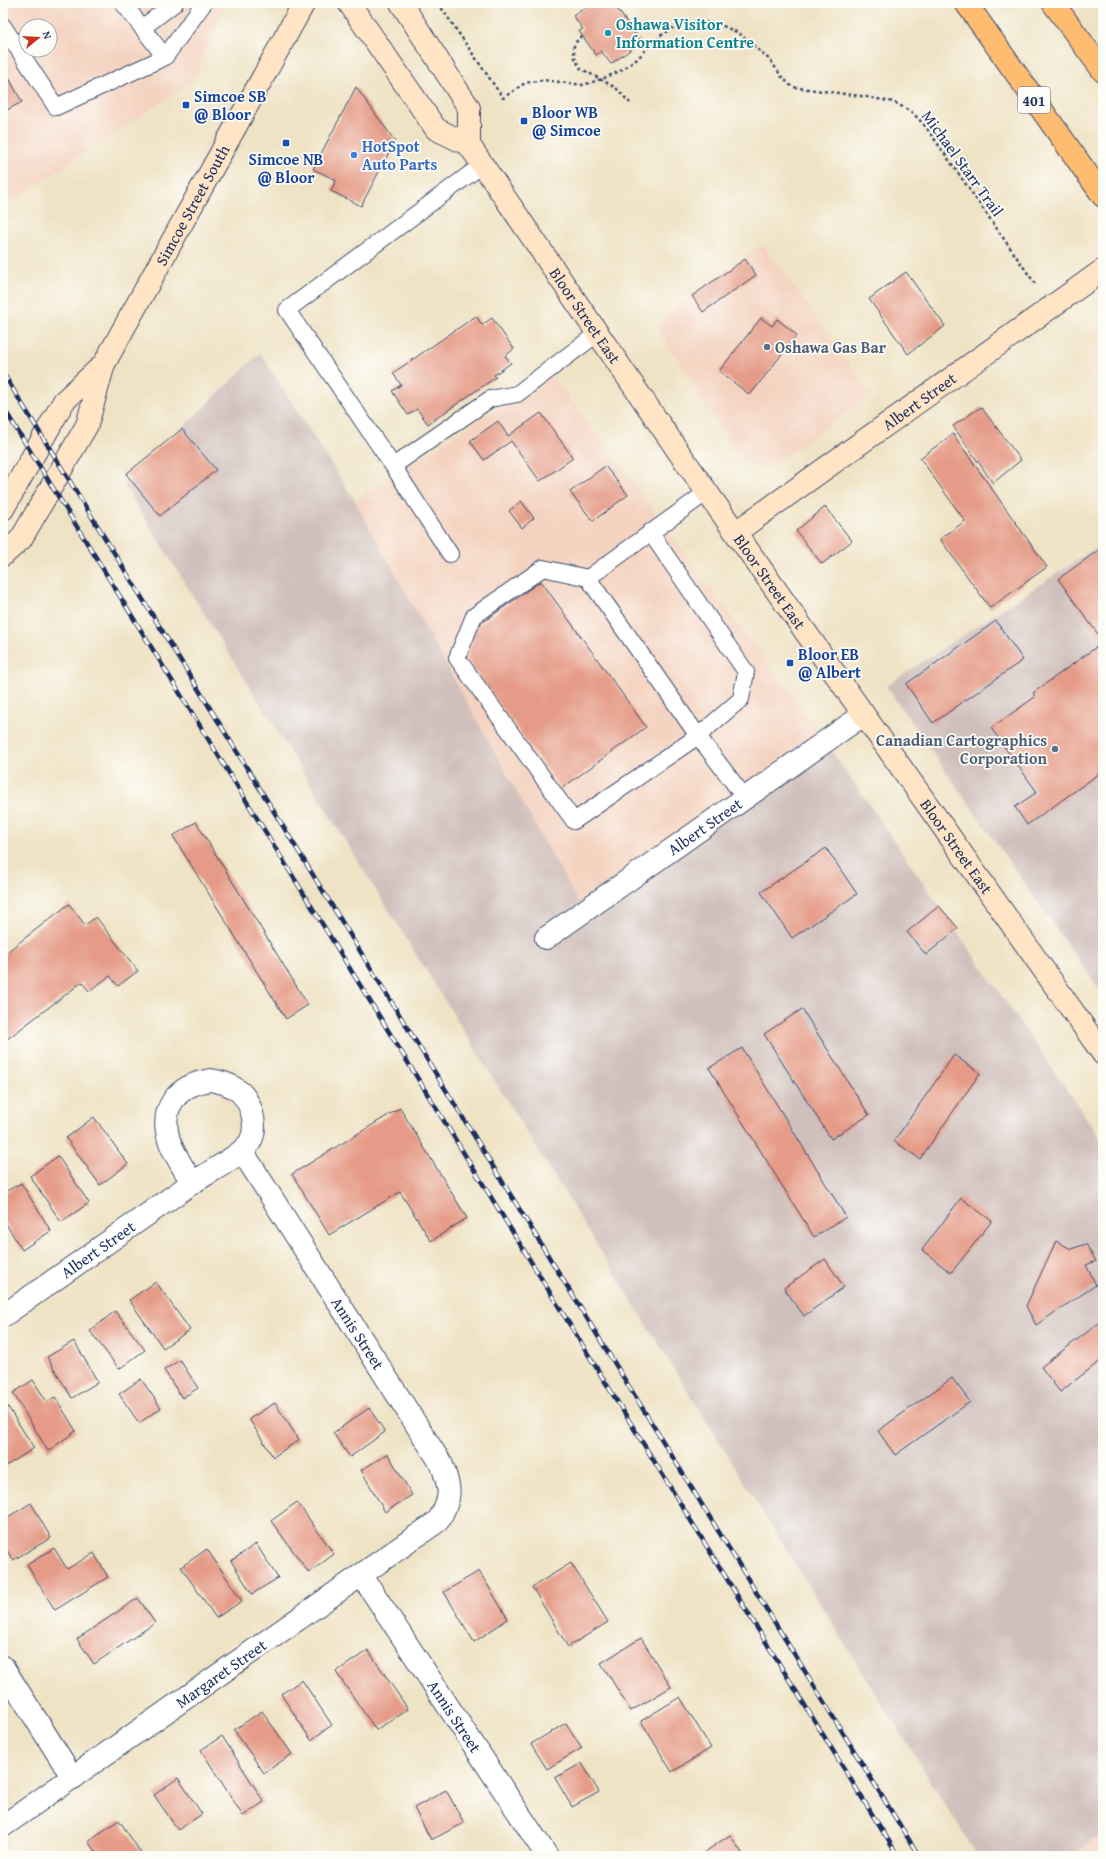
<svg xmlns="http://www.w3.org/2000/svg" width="1106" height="1859" viewBox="0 0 1106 1859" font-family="'Gentium Book Plus',serif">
<rect width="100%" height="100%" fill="#fdfcf7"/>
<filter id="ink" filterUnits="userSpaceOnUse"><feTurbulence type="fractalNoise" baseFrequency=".025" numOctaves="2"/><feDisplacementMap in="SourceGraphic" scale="8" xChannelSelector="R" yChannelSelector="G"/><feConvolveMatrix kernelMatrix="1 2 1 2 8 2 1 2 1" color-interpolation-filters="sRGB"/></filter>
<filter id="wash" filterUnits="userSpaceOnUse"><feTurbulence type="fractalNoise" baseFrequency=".012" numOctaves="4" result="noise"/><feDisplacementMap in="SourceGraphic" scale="16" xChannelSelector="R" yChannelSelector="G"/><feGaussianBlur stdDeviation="0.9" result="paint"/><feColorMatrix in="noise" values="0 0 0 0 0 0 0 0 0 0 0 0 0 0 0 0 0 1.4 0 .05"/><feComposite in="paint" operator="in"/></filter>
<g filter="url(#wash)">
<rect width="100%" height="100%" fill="#efe3c5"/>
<path fill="#f4d3c0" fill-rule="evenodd" d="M3,3H225L194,81L3,207ZM26,26H50V50H26Z
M762,244L786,275L871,395L767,470L741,461L655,325Z
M550,372L822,737L578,902L355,501Z
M1103,1834V1856H1069Z"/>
<path fill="#d0c0bc" d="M260,353L355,501L578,902L822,737L1103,1142V1834L1069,1856H977L124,485Z
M1103,543V995L886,686Z"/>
<g id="blocks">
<path fill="#e59b87" d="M592,3H613L641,42L611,64L601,51L596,55L579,31L583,29L573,16Z
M3,67L22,102L3,112Z
M356,87L395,141L361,206L331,191L336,180L313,169Z
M745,259L756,275L703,312L692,296Z
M906,272L945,326L908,354L869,299Z
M476,316L482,325L492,318L514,349L505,356L511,363L494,375L496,377L428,424L417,409L408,415L392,391L401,385L393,373Z
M761,318L772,326L777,319L797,335L750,395L719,371Z
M981,407L1021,460L993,483L953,426Z
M541,413L573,458L540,481L511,441L484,460L470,441L498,421L508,436Z
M182,429L216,470L160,516L126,474Z
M953,434L1047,567L990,608L940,539L965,521L920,458Z
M605,466L628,495L593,521L570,492Z
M521,501L534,518L522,528L509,511Z
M825,507L852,541L822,564L796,531Z
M1103,547V641L1058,579Z
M541,581L646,727L561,789L467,659L476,627Z
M996,621L1023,660L933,723L906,684Z
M1103,642V771L1027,825L1015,807L1037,792L991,728L1035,697L1033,693Z
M196,822L308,1005L286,1019L173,836Z
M826,848L857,894L792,938L761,892Z
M69,904L85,925L96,917L138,971L118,986L110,976L89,991L82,982L6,1040L3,1036V955Z
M939,906L958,928L926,955L907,932Z
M802,1009L869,1115L831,1139L764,1034Z
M742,1048L846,1217L814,1237L709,1068Z
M954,1055L980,1073L920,1159L894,1141Z
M400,1108L467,1218L431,1241L400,1192L329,1235L292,1174Z
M94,1117L128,1164L100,1185L66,1138Z
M58,1156L89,1203L61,1222L30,1176Z
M21,1183L51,1231L22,1250L3,1219V1193Z
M961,1198L992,1221L951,1273L922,1250Z
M1056,1241L1071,1249L1086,1244L1096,1261L1086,1265L1096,1285L1036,1325L1026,1306Z
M825,1259L844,1287L804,1316L784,1288Z
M156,1282L190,1330L163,1348L129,1300Z
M115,1311L145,1350L119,1369L90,1331Z
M1103,1320V1359L1060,1392L1041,1367Z
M74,1341L98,1382L72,1398L47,1357Z
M180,1360L198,1388L182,1398L164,1370Z
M952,1378L970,1402L895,1455L878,1431Z
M141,1379L161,1408L139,1423L119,1394Z
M33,1380L47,1402L55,1397L76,1431L48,1451L13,1393Z
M3,1399L34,1448L3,1468Z
M275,1403L299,1440L273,1457L249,1419Z
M369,1408L385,1432L350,1457L333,1433Z
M388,1454L412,1495L385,1512L361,1470Z
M297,1502L334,1554L309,1573L271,1521Z
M31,1503L51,1538L13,1560L3,1544V1520Z
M256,1544L278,1578L252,1594L231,1561Z
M54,1548L67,1569L94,1553L108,1577L55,1610L27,1565Z
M207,1549L242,1601L216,1618L181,1567Z
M571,1563L608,1622L568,1647L532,1587Z
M479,1571L508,1619L474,1642L444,1592Z
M138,1598L155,1623L94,1664L77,1639Z
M641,1638L671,1687L631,1711L601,1663Z
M368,1650L408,1709L376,1730L336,1672Z
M302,1680L332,1725L311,1740L281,1694Z
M680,1697L711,1748L672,1772L641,1721Z
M262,1711L292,1754L264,1773L234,1730Z
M566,1723L582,1748L547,1769L531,1744Z
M222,1736L264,1802L243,1816L201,1750Z
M582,1763L599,1792L572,1807L555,1778Z
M178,1778L202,1814L178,1830L154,1795Z
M446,1790L464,1823L431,1840L414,1808Z
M119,1820L143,1856H98L88,1841Z
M730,1835L744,1856H699Z"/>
</g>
</g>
<g filter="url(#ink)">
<use href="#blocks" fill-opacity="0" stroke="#3b4a6d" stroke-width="1"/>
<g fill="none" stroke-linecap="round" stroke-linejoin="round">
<g stroke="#3b4a6d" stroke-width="18">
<path id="lane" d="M123,3L165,57
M3,26L56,107L165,57L204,3
M142,28L175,3
M482,165L287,310L393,466L490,399L517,394L598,333
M393,466L450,554
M707,492L588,578L698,736L745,798
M588,578L543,568L474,616L457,658L574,821L698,736L741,699L746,672L650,532"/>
</g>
<g stroke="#3b4a6d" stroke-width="24">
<g id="street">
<path id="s1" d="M546,938L863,715"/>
<path d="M210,1080C220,1082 228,1083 236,1089C251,1099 259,1126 250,1142C242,1155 206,1174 192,1183C185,1170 174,1155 169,1140C159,1107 178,1085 210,1080Z"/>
<path id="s2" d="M3,1316L192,1183"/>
<path id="s3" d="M362,1576L547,1856"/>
<path d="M3,1667L73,1778"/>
<path id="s4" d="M3,1826L438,1521C452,1497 451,1491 442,1465L242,1151"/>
</g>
</g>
<g stroke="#3b4a6d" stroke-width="24">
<g id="secondary">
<path id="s5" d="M349,3L436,129L469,145L678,451L1103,1054"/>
<path d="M401,3L469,108V145"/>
<path d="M3,509L64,401L104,364"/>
<path id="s6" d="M736,532L1103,270"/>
<path id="s7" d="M3,555L21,539L87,425L104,364L304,3"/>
</g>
</g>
<g stroke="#3b4a6d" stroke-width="24">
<path id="highway" d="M966,3L1103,196
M1053,3L1103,71"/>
</g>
<path stroke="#3b4a6d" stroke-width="2.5" stroke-dasharray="3 3" stroke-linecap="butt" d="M438,3L503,98L525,83L543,80L583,85L602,79L620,71L636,60L660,36L676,26L694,22L716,23L739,33L770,60L782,77L792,87L861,96L894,102L913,113L926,127L1036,285
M582,36L574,44V56L580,68L616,88L630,103"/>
<use href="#lane" stroke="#fff" stroke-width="16"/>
<use href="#street" stroke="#fff" stroke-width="22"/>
<use href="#secondary" stroke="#ffe4c6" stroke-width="22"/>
<use href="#highway" stroke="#febc70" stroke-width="22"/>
<g stroke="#1b2f5e" stroke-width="4.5">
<path id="rail" d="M3,373L919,1856
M3,407L898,1856"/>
</g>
<use href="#rail" stroke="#fdfcf7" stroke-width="3" stroke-dasharray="9" stroke-linecap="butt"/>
</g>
</g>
<circle fill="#0f9aa8" stroke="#fdfcf7" stroke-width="1.5" cx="608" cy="33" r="4"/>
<g fill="#1a4fb4" stroke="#fdfcf7" stroke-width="1.5">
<rect x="182" y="101" width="8" height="8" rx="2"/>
<rect x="520" y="117" width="8" height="8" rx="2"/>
<rect x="282" y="139" width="8" height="8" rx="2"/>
<rect x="786" y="659" width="8" height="8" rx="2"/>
</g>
<circle fill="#3f7fe0" stroke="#fdfcf7" stroke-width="1.5" cx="354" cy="155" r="4"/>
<g fill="#5c6f8a" stroke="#fdfcf7" stroke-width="1.5">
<circle cx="767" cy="347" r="4"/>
<circle cx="1055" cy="749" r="4"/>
</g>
<g text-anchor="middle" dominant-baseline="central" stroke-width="3.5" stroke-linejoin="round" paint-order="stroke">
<rect fill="#fdfcf7" stroke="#5f6c8c" stroke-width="1" x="1018" y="87" width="32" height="26" rx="3"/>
<g font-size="15" font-weight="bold" fill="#1b2f5e">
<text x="1034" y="100">401</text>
</g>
<g font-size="16" font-weight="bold" fill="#0d838f" stroke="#fdfcf7" text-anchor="start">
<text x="616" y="24">Oshawa Visitor<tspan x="616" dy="18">Information Centre</tspan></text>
</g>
<g font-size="16" font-weight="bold" fill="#164399" stroke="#fdfcf7" text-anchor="start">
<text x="194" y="96">Simcoe SB<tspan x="194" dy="18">@ Bloor</tspan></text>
<text x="532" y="112">Bloor WB<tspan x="532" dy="18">@ Simcoe</tspan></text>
<text x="286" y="159" text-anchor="middle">Simcoe NB<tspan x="286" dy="18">@ Bloor</tspan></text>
<text x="798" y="654">Bloor EB<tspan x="798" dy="18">@ Albert</tspan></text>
</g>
<g font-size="16" font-weight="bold" fill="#366cbe" stroke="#fdfcf7" text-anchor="start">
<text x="362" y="146">HotSpot<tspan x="362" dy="18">Auto Parts</tspan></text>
</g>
<g font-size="16" fill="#1b2f5e" stroke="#fdfcf7">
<text transform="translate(963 163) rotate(54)">Michael Starr Trail</text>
<text stroke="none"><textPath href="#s7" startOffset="401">Simcoe Street South</textPath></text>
<text stroke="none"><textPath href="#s5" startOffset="396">Bloor Street East</textPath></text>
<text stroke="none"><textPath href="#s6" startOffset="225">Albert Street</textPath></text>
<text stroke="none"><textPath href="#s5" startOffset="720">Bloor Street East</textPath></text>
<text stroke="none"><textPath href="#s1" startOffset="194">Albert Street</textPath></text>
<text stroke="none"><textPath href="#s5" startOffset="1044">Bloor Street East</textPath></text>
<text stroke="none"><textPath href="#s2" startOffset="116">Albert Street</textPath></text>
<text transform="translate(358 1333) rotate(57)">Annis Street</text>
<text stroke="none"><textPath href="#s4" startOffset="266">Margaret Street</textPath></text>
<text stroke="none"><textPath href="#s3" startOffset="168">Annis Street</textPath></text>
</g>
<g font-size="16" font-weight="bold" fill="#4e5e75" stroke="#fdfcf7" text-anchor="start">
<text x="775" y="347">Oshawa Gas Bar</text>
<text x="1047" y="740" text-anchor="end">Canadian Cartographics<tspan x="1047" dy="18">Corporation</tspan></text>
</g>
</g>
<rect width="1106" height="1859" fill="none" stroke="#fdfcf7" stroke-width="16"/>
<g transform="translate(38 38) rotate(72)"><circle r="19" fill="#fdfcf7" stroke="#a3aaba"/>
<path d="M0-3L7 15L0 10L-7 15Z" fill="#c8321e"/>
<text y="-6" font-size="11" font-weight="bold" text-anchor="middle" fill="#1b2f5e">N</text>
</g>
</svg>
